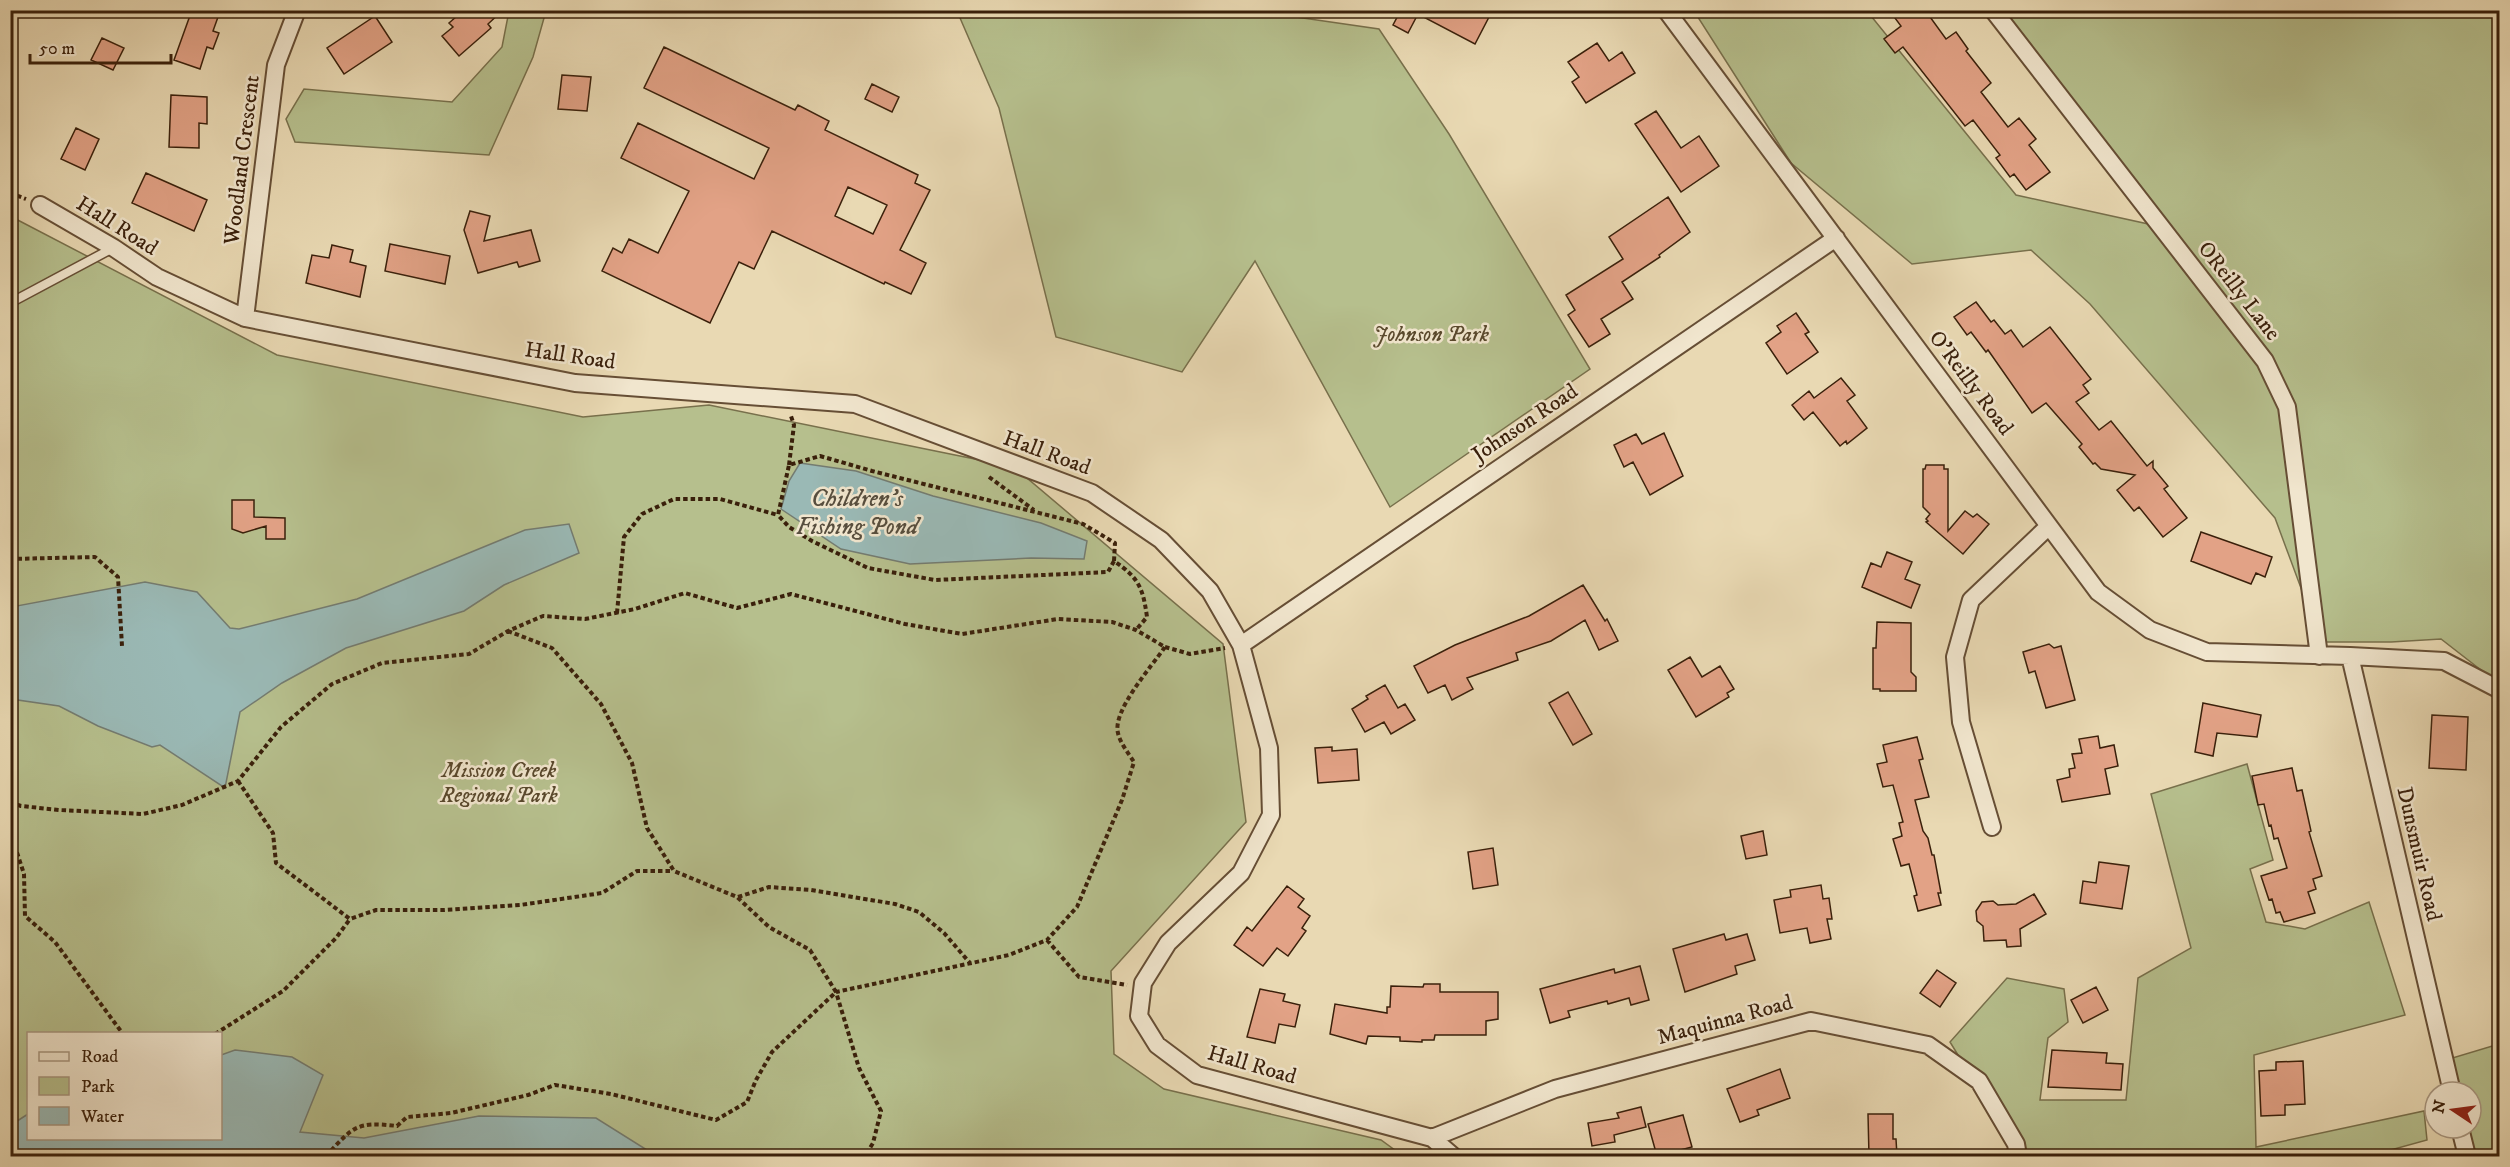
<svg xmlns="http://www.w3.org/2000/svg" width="2510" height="1167" viewBox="0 0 2510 1167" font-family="'IM FELL DW Pica',serif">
<rect width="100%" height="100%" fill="#e9d9b3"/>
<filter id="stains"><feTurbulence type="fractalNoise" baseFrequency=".00333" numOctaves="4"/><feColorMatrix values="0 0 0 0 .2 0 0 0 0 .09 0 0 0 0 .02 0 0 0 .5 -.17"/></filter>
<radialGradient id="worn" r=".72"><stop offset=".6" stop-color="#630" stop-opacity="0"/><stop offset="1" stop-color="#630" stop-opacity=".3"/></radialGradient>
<path fill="#b6bf8d" stroke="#78704c" stroke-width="1.5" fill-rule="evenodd" d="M1247,10L1379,29L1449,134L1590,369L1390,507L1255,261L1182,372L1056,337L999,108L957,11Z
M2482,10L2499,13V684L2441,639L2391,642H2321L2275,518L2090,304L2031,250L1912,264L1791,163L1694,11H1867L2016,195L2153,225L1995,11Z
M509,11H546L533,57L489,155L295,142L286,119L304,89L452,102L502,47Z
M10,216L277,355L583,417L709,405L1014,467L1223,644L1246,822L1111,971L1114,1054L1164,1089L1381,1140L1403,1156H11ZM28,1034H220V1138H28Z
M2247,764L2273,860L2250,869L2266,922L2305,929L2369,902L2405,1015L2254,1055L2256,1147L2424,1111L2427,1140L2369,1156H2020L1950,1042L2007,978L2064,989L2068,1022L2048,1038L2040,1100H2126L2138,978L2191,948L2151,794Z
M2499,1044V1156H2469L2461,1128H2471V1092H2450L2449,1059Z"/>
<path fill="#9ab9b5" stroke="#747c71" stroke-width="1.5" d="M800,463L856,471L933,496L1041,523L1087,541L1084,559L1031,558L910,564L841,549L781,509L789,481Z
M569,524L579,553L504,585L464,611L346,648L282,683L240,712L225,788L160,745L152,747L98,726L59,706L11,699V607L145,582L197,592L230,628L239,629L357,599L525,530Z
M235,1050L292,1057L323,1075L300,1132L364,1138L479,1116L596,1118L647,1150L643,1156H347L192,1152L144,1156H11V1125L28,1114V1138H220L221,1055Z"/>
<path fill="#e2a286" stroke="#3a200b" stroke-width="1.5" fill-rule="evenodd" d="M192,10L218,17L213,31L219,33L213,49L207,47L200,69L174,60Z
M464,10H503L488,24L491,28L459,56L442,36L453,27L449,23Z
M1401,10H1476L1489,17L1475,44L1418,14L1408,33L1393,25Z
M1889,10H1925L1946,39L1956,32L1968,49L1966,51L1991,83L1981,92L2008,127L2019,118L2036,139L2029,145L2050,172L2026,190L2014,174L2010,177L1996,158L2000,155L1973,120L1965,126L1903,47L1895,53L1884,39L1901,26Z
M375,16L392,42L344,74L327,48Z
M102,38L124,48L113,70L91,60Z
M1597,43L1609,61L1622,52L1635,73L1586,103L1572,82L1579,77L1568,62Z
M664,47L795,110L798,105L829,121L825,130L918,175L915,183L930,190L900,250L926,263L911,294L885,282L884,284L772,231L754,269L739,262L710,323L602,271L613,248L622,253L629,239L658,253L689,191L621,158L638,123L754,179L769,148L644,88ZM848,187L887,205L873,234L835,216Z
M562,75L591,77L587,111L558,109Z
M872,84L899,97L892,112L865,99Z
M171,95L207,97V124L199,123V148L169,147Z
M1656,111L1681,148L1699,136L1719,166L1681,192L1635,124Z
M76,128L99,139L85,170L61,159Z
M146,173L207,200L194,231L132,203Z
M1668,197L1690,232L1659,255L1660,257L1622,282L1633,299L1601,319L1610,334L1589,347L1568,315L1575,310L1566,295L1623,259L1609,237Z
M470,211L490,216L484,241L531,230L540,261L519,267L517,262L478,273L464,230Z
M390,244L450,256L445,284L385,271Z
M332,245L353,250L350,262L366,266L360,297L306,283L312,255L329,258Z
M1976,302L1991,322L1994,320L2005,334L2011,330L2023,347L2050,327L2091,379L2083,385L2089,393L2076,402L2099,430L2111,421L2147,466L2153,461V468L2168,486L2164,489L2187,518L2163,537L2139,507L2134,511L2117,490L2135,475L2101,469L2095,463L2093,464L2079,447L2082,444L2046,403L2032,413L1988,350L1986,352L1971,332L1967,335L1954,317Z
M1796,313L1809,332L1805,334L1818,352L1787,374L1766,343L1781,332L1777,326Z
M1841,378L1855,395L1847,401L1867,428L1847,444L1846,441L1840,446L1813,412L1804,420L1792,405L1809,391L1814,398Z
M1664,433L1683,476L1650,495L1633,462L1624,467L1614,445L1636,434L1642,444Z
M1926,465H1944V469H1948V531L1965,511L1973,517L1977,514L1989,524L1963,554L1926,522L1928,521L1926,519L1930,514L1923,507V469H1925Z
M232,500H254V517L285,518V539H266V526L243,533L232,529Z
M2201,532L2272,557L2265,577L2256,573L2251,584L2191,561Z
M1887,552L1912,562L1905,579L1920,585L1911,608L1862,587L1871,563L1881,567Z
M1583,585L1605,621L1607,619L1618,641L1599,650L1585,620L1551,641L1516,653L1518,660L1467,678L1473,689L1452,700L1445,685L1428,693L1414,666L1455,645L1529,616Z
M1877,622L1911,623V672L1916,677V691H1880V689H1873V648H1876Z
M2049,644L2054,648L2061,646L2075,700L2046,708L2035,671L2029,673L2023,652Z
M1690,657L1702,677L1720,666L1734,689L1727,693L1729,697L1696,717L1668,670Z
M1385,685L1398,708L1405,704L1415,720L1391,734L1384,722L1365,732L1352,709L1368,699L1366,696Z
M1568,692L1592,734L1573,745L1549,703Z
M2203,703L2261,715L2257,737L2217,733L2213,756L2195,752Z
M2432,715L2468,717L2466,770L2429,768Z
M2098,736L2100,748L2114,745L2118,766L2105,769L2110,794L2062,802L2057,780L2070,777L2069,769L2075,768L2072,754L2082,753L2079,739Z
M1917,737L1923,759L1919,760L1929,797L1915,800L1923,831L1928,838L1932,855H1934L1941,893H1938L1941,905L1918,911L1914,896L1917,895L1909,864L1901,866L1893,839L1902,836L1899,823L1903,822L1893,785L1883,787L1877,764L1887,762L1883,745Z
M1332,747V751L1357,749L1359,780L1318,783L1315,748Z
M2292,768L2297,791L2302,790L2311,831L2309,832L2322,876L2313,879L2316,889L2308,892L2315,913L2284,922L2280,912L2276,913L2272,899L2269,900L2261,876L2287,868L2278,838L2274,839L2271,825L2269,826L2264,804L2258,805L2252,776Z
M1763,831L1767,855L1746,859L1741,836Z
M1493,848L1498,885L1473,889L1468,852Z
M2099,862L2129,866L2122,909L2080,903L2083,881L2096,883Z
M1821,885L1823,899L1829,898L1832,919H1827L1831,939L1810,943L1807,928L1780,933L1774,900L1791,897L1790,890Z
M1287,886L1304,899L1298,907L1310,916L1302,928L1306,931L1288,956L1277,948L1263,966L1234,945L1247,927L1252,931Z
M2034,894L2046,914L2020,929L2021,946L2007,947L2006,940L1984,941L1983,926L1977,921L1976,911L1982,902L1993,901L1998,905L2016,904Z
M1724,934L1726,940L1747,934L1755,960L1735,966L1737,974L1685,992L1673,949Z
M1640,966L1649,1000L1631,1005L1629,998L1608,1004L1607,1001L1568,1011L1570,1017L1550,1023L1540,989L1614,969L1615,973Z
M1937,970L1956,983L1940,1007L1920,993Z
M1424,984H1440V992H1498V1019L1486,1021V1035H1435L1434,1040H1422V1042L1400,1041V1037L1368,1036L1366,1044L1330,1034L1335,1004L1387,1013V1007H1390L1391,986L1423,987Z
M2096,987L2108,1010L2083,1023L2071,1000Z
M1260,989L1285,994L1283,1001L1300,1005L1295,1027L1279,1024L1275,1043L1247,1037Z
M2052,1050L2107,1053L2106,1063L2123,1064L2121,1090L2048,1087Z
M2303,1061L2305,1104L2285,1105V1115L2261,1116L2259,1071L2276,1070V1062Z
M1780,1069L1790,1098L1757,1110L1759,1115L1740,1122L1727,1089Z
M1641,1107L1646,1127L1614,1135L1615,1142L1592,1146L1588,1123L1619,1118L1617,1113Z
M1868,1114H1893V1139H1896L1897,1156H1869Z
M1683,1115L1692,1147L1657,1156L1648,1124Z"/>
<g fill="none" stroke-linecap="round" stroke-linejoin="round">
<g stroke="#664e35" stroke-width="11">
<path id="lane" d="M10,303L113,248"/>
</g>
<g stroke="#664e35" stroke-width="20">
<path id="street" d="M1666,10L2098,592L2150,630L2207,652L2350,656L2452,1092
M1993,10L2265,361L2287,407L2319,656
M40,205L114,248L157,277L245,318L575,383L855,404L1092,493L1161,540L1210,591L1241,645L1269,748L1271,815L1241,873L1168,943L1143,983L1139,1016L1157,1045L1197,1075L1432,1138L1453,1156
M245,318L276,65L297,10
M1241,645L1836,238
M2350,656L2444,661L2500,690
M1992,827L1961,722L1955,657L1971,600L2049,526
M2460,1128L2467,1156
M1432,1138L1555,1089L1811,1021L1928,1045L1979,1081L2016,1144L2018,1156"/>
</g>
<path stroke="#3a200b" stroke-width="4" stroke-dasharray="4.5 3" stroke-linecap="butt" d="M10,193L26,199
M789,465L794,425L791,416
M989,477L1034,510
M10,559L95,557L118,577L122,646
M1114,561L1108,572L935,580L868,568L812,541L789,527L778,515L789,465L820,456L872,471L1083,524L1115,543L1114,561C1139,578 1143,588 1147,617L1136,630
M617,613L624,537L642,514L674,499H720L778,515
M1165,647L1190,654L1225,648
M238,781L273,833L276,863L350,919L376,910H444L520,905L602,893L637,871H673
M10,802L21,806L59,810L143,814L182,805L238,781L281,727L332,684L382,663L469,654L508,631L543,616L585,619L635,609L685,593L737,608L791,594L905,624L962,634L1058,619L1112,622L1136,630L1165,647C1152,666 1112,711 1118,733C1120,743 1129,754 1134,762L1122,800L1077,907L1047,940L1009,955L836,992L859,1068L881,1111L873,1143L865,1156
M10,831L24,874L25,916L55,942L123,1034
M738,897L769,887L811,890L895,904L919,912L944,933L970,963
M1047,940L1079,977L1127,985
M215,1034L283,991L336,938L350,919
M326,1156C353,1127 356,1121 397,1126L407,1117L451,1113L528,1095L555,1085L611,1094L716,1120L747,1102L756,1080L772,1052L836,992L810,950L769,927L737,897L674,871L647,828L632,763L601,704L552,648L508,631"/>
<use href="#lane" stroke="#f1e6ce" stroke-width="8"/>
<use href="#street" stroke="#f1e6ce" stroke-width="16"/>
</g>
<g text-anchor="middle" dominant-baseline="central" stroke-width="5" stroke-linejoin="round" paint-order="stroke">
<g font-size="22" fill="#3a200b" stroke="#f1e6ce">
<text transform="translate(242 160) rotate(-83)">Woodland Crescent</text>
<text transform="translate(117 226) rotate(32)">Hall Road</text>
<text transform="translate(2239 291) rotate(52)">OReilly Lane</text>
<text transform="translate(570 356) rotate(8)">Hall Road</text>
<text transform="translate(1971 383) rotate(53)">O'Reilly Road</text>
<text transform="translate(1525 423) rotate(-34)">Johnson Road</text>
<text transform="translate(1047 453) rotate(20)">Hall Road</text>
<text transform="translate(2419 854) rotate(77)">Dunsmuir Road</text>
<text transform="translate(1725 1020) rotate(-15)">Maquinna Road</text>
<text transform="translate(1252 1065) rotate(16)">Hall Road</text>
</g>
<g font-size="22" font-style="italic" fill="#59482c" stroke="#f1e6ce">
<text x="1431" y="334">Johnson Park</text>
<text x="499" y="770">Mission Creek<tspan x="499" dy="25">Regional Park</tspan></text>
</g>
<g font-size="24" font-style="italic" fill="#574e3e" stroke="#f1e6ce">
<text x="857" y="499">Children's<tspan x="857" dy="28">Fishing Pond</tspan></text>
</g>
</g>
<rect width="2510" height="1167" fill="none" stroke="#e9d9b3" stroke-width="36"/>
<rect x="12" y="12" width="2486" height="1143" fill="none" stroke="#3a200b" stroke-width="3"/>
<rect x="18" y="18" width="2474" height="1131" fill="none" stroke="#3a200b" stroke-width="1.5"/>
<rect x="27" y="1032" width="195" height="108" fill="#f1e6ce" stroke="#a89780" stroke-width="1.5"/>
<rect x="39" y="1052" width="30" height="9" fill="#f1e6ce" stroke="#a89780" stroke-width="1.5"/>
<text x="81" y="1062" font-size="18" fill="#3a200b">Road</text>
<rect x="39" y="1077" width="30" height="18" fill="#b6bf8d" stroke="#a89780" stroke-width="1.5"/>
<text x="81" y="1092" font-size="18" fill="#3a200b">Park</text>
<rect x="39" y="1107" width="30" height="18" fill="#9ab9b5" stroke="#a89780" stroke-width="1.5"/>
<text x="81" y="1122" font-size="18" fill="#3a200b">Water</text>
<g transform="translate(2453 1110) rotate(283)"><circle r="28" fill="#f1e6ce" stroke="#a89780" stroke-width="1.5"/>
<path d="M0-4.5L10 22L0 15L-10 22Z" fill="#8f2418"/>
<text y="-9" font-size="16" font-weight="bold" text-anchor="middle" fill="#3a200b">N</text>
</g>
<path d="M30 54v9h141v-9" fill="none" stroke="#3a200b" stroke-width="3"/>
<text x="39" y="54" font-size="18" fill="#3a200b" stroke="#f1e6ce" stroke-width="4.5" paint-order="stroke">50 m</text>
<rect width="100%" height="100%" filter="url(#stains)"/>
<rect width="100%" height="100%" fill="url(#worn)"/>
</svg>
